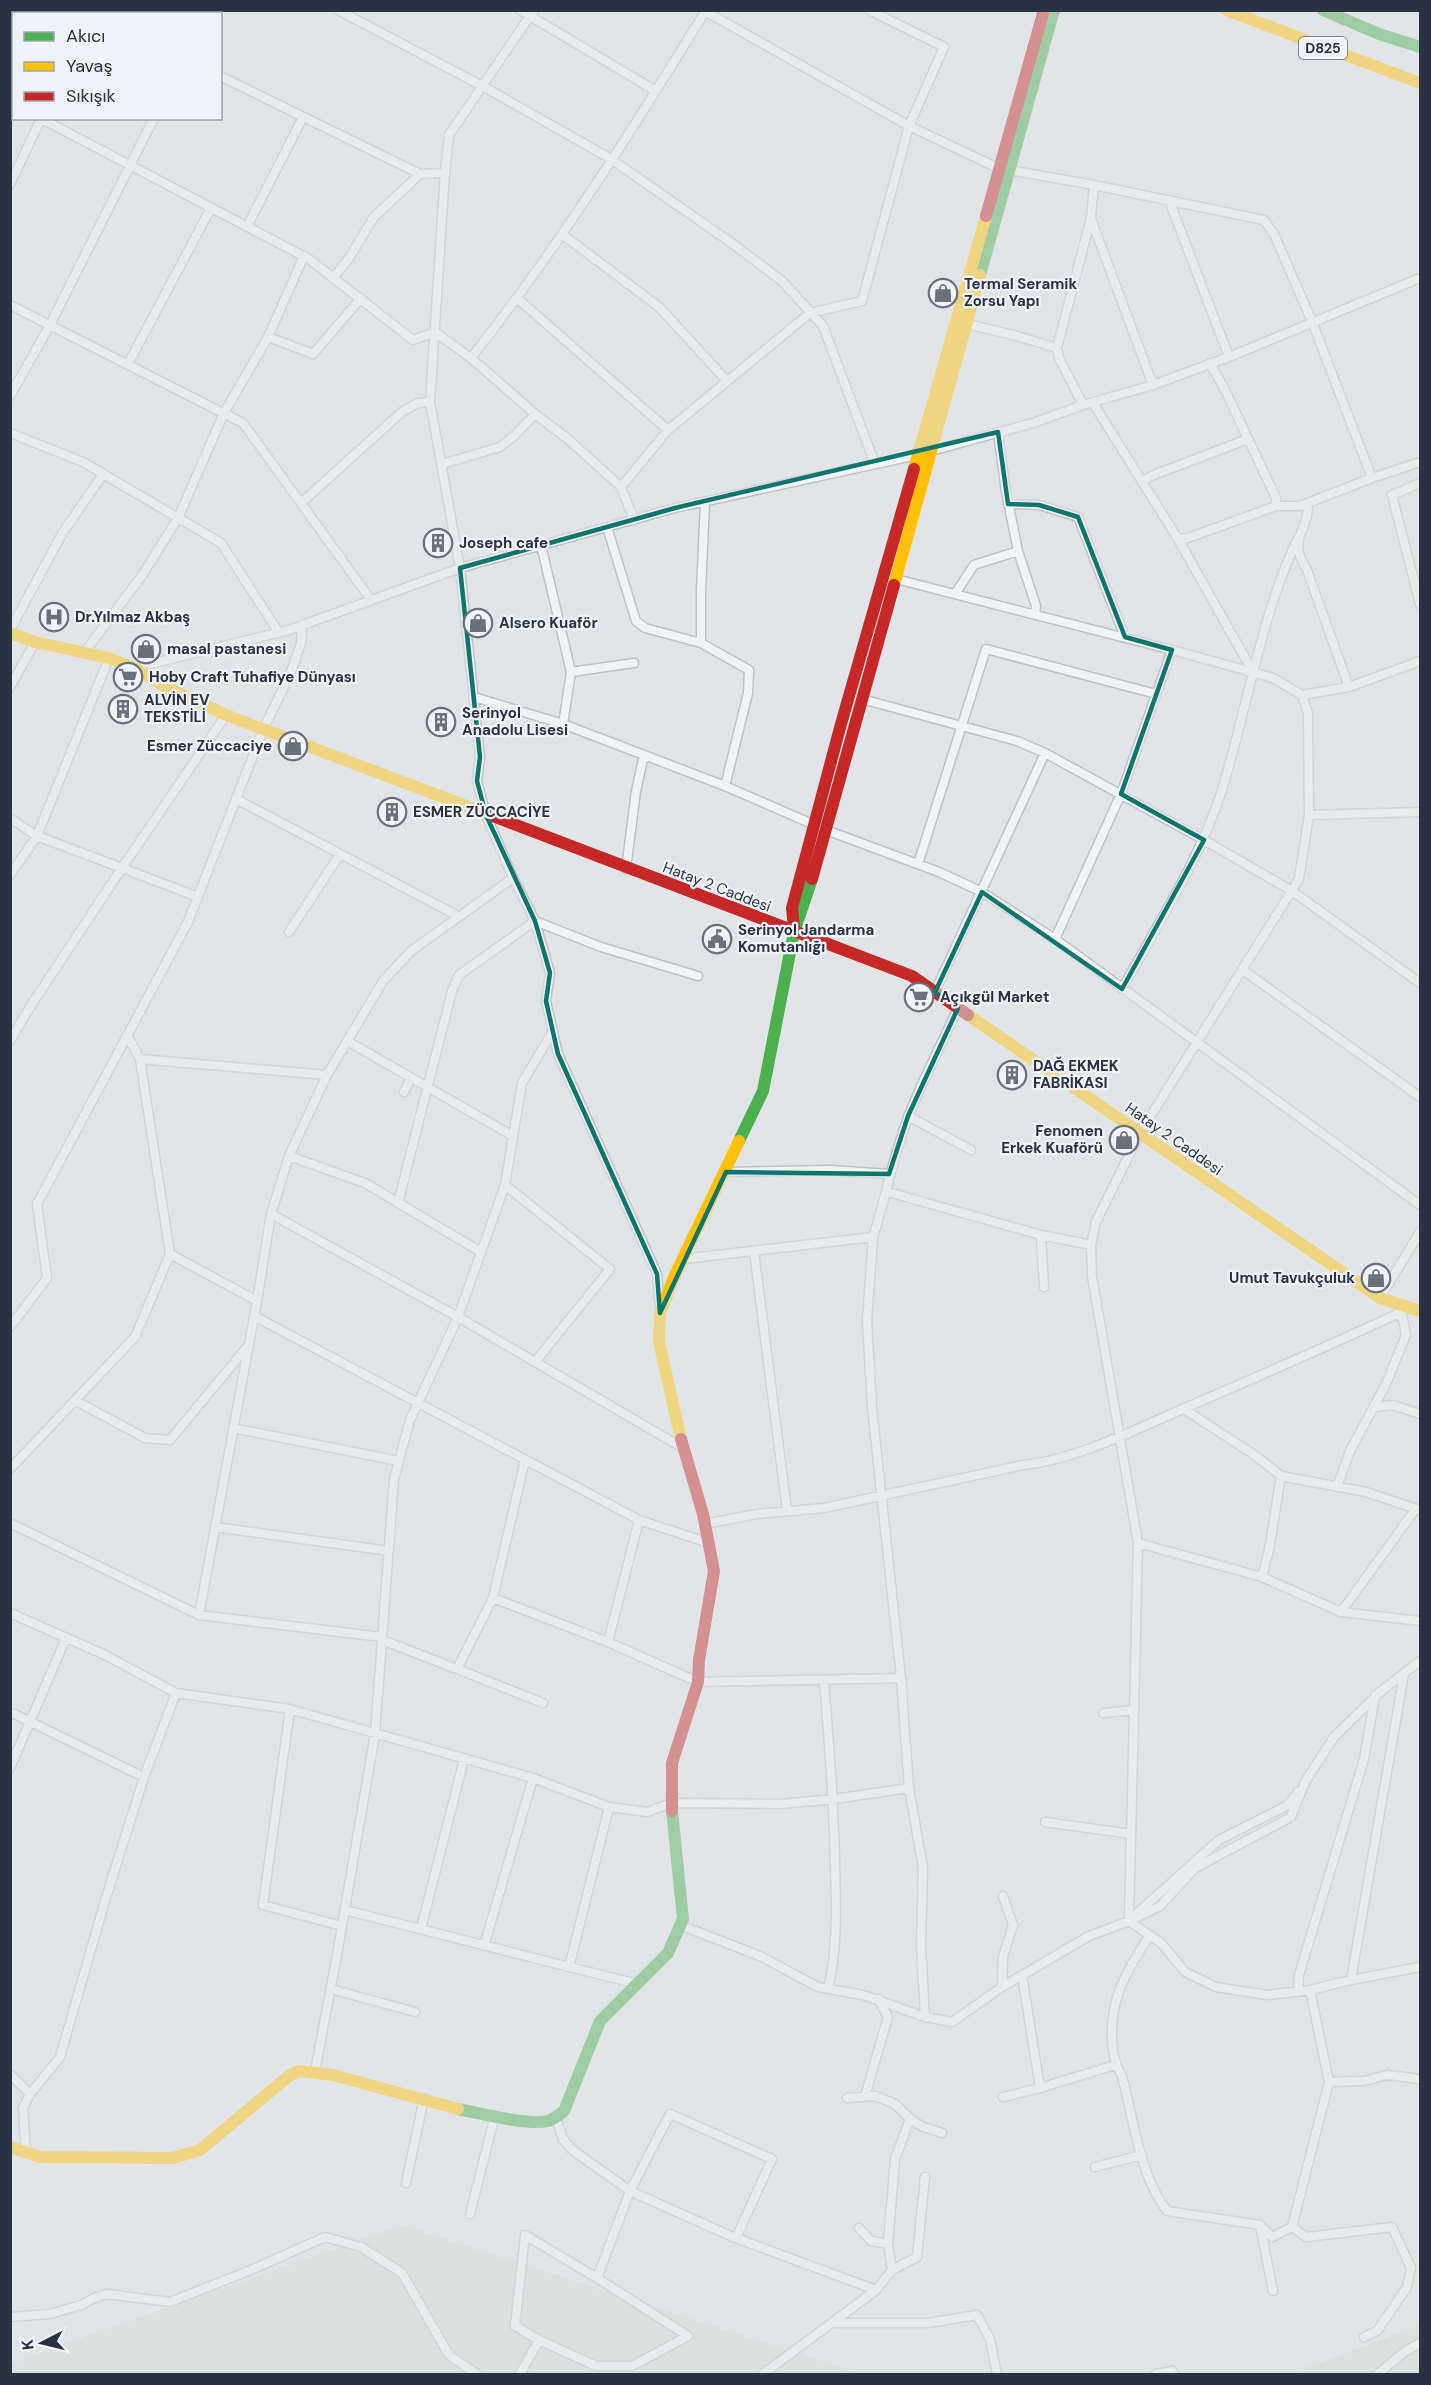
<svg xmlns="http://www.w3.org/2000/svg" width="1431" height="2385" viewBox="0 0 1431 2385" font-family="'DM Sans',sans-serif">
<rect width="100%" height="100%" fill="#e2e5e8"/>
<path fill="#d3dcd3" d="M402,2225L862,2374H11L10,2363Z
M1420,2325V2374H1290Z"/>
<g fill="none" stroke-linecap="round" stroke-linejoin="round">
<g stroke="#c0c3c6" stroke-width="11">
<path id="street" d="M89,10L95,14
M338,10L486,88L611,159L733,244L782,281L823,326L875,464
M520,10L656,91
M534,10L449,135L445,173L430,402L460,568L480,757L477,781L486,815L513,878L535,921L550,973L546,1001L558,1054L657,1274L660,1309
M703,10L909,126L998,168L1094,185L1264,220L1274,234L1313,324L1372,478
M197,14L198,10
M220,76L420,174L445,173
M10,103L14,105
M40,118L309,259L413,340L435,332L471,358L535,414
M10,184L41,119
M1169,200L1229,357
M1091,219L1153,385
M247,227L303,117
M563,235L659,307L727,381
M334,277L349,258L374,217L420,174
M518,299L668,430
M10,305L243,423L371,600
M962,323L1017,336L1057,348
M268,337L313,354L361,298
M471,358C558,248 633,129 706,10
M128,364L211,208
M10,396L50,325L154,118
M1093,403L1178,539L1253,672
M1083,405L1059,358L1057,348L1091,218L1094,185
M998,432L1006,492L1018,551
M10,433L83,462L221,543L279,633
M442,464L500,447L515,435L535,414L568,439L621,487L634,520
M1142,482L1151,476L1248,439
M1420,483L1392,495L1420,604
M621,487L668,430L810,313L862,301L909,126L944,47L869,10
M301,503L403,411L418,403L430,402
M1308,503C1309,534 1286,536 1307,570L1349,687
M1008,504L1039,505L1078,517L1125,637
M1276,506H1300L1372,478L1420,462
M607,527L636,621L645,628L701,643L749,670L748,693L725,786
M1178,539L1188,538L1276,506V498L1225,390L1210,363
M892,578L1180,652L1273,678L1302,695L1308,713L1309,815L1299,879L1140,1133L1096,1222L1091,1245L1092,1276L1138,1543L1262,1577L1341,1612L1420,1621
M955,594L974,565L1018,551L1036,606L1035,614
M10,630L62,534L103,474
M701,643V591L705,502
M84,653L143,574L178,518L224,413L268,337L304,256
M134,668L289,630L460,568L675,508L917,455L1033,423L1083,405L1153,385L1229,357L1420,278
M571,672L634,663
M10,687L35,642
M1302,695L1349,687L1420,661
M474,697L563,724L571,672L541,545
M858,698L1017,741L1045,753L935,992
M563,724L725,786L826,830L939,872L982,892L1055,939L1420,1205
M1045,753L1204,840L1292,891L1420,983
M236,799L458,916
M1309,815L1420,812
M10,818L37,836L122,868L30,1007L10,1041
M918,864L986,649L1156,694
M626,869L636,791L644,755
M10,875L37,836L109,658
M198,897L122,868L226,715
M289,932L340,854
M1055,939L1121,794L1172,650
M1243,970L1420,1097
M1122,989C1158,924 1199,861 1222,790C1247,709 1261,615 1298,538
M127,1035L140,1059L327,1075
M349,1042L513,1136
M140,1059L170,1254
M404,1092L411,1078
M908,1116L971,1150
M289,1156L365,1183L481,1252
M726,1172L830,1170L889,1174
M505,1185L610,1269L535,1362
M888,1192L1041,1235L1091,1245
M398,1203L452,991L459,975L535,921L601,947L698,976
M271,1214L458,1317L683,1448
M1041,1235L1044,1287
M873,1237L867,1320L872,1408L901,1678L909,1788L923,1868L921,1945L925,2017
M754,1251L787,1511
M683,1259L873,1237C886,1197 893,1157 908,1118C922,1080 942,1044 958,1008
M1380,1298L1420,1232
M254,1316L639,1520L709,1543
M10,1327L47,1278L37,1204L188,922L263,730L291,672L301,643L302,625
M76,1401L145,1438L170,1440L247,1347
M1374,1407L1393,1405L1420,1414
M1184,1409L1256,1456L1281,1476L1366,1492L1420,1510
M233,1428L399,1461
M10,1469L135,1337L170,1254L257,1301L271,1214L289,1156L327,1075L383,981L411,951L513,878
M1337,1487L1350,1451L1386,1384L1406,1335L1403,1319L1398,1313
M10,1523L199,1615L382,1637
M705,1524L757,1514L824,1508L1023,1465C1073,1461 1139,1428 1185,1408C1261,1375 1336,1343 1410,1308
M215,1527L389,1551
M1262,1577L1269,1550L1281,1476
M493,1598L608,1642L698,1682L901,1678
M1341,1612L1415,1510
M10,1613L103,1654L176,1693L290,1709L533,1778L609,1807L647,1812L672,1803L781,1804L834,1799L909,1788
M199,1615L257,1301
M382,1640L457,1669L493,1598L525,1460
M608,1642L639,1520
M457,1669L543,1703
M824,1680C829,1741 834,1802 835,1864C836,1906 838,1948 828,1989
M290,1709L263,1905L342,1926
M10,1712L144,1777
M1104,1713L1134,1710
M10,1768L66,1638
M609,1807L569,1967L638,1984
M1045,1822L1131,1834
M345,1910L569,1967
M1135,1915L1219,1840L1288,1805L1298,1792
M1129,1921L1138,1543
M1129,1921L1160,1906L1195,1868L1291,1817L1305,1782L1334,1737L1375,1697
M680,1925L760,1956L818,1987L863,1995L925,2017L952,2022L1002,1987L1089,1936L1129,1921L1161,1943L1185,1972L1216,1987L1267,1995L1310,1990L1351,1980L1420,1967
M421,1929L464,1759
M1149,1936C1127,1971 1110,1997 1112,2040C1113,2054 1115,2064 1122,2076C1133,2117 1140,2177 1167,2211L1260,2225
M484,1946L533,1778
M1022,1975L1040,2088L1115,2065
M1351,1980L1404,1674
M1002,1987L1003,1957L1013,1925L1003,1896
M331,1989L415,2012
M1310,1990L1329,2082L1364,2081L1387,2075L1420,2079
M1298,1992L1299,1975L1364,1759L1375,1696L1420,1661
M315,2071L337,1955L375,1734L394,1479L410,1420L458,1317L505,1185L522,1083L553,1031
M10,2074L30,2094
M865,2096L888,2017L878,1999
M1003,2097L1040,2088
M847,2098L876,2096L895,2104L909,2118L923,2127L942,2133
M556,2118L563,2139L571,2149L630,2191L733,2237L876,2290L763,2374
M26,2153L23,2108L30,2094L60,2057L105,1901L144,1777L176,1693
M1095,2167L1142,2155
M406,2183L424,2098
M470,2214L495,2115
M1292,2227L1306,2237L1392,2227L1411,2268L1407,2287L1377,2331L1364,2337
M859,2228L871,2241L888,2244
M892,2270L917,2257L925,2177
M876,2290L892,2270L888,2244L895,2159L910,2119
M1273,2291L1260,2225L1272,2237L1292,2227L1329,2082
M10,2317L50,2314L81,2305L94,2298L107,2294L170,2302L251,2270L325,2237L361,2247L402,2273L449,2355L477,2374
M832,2323H928L977,2315L990,2339L997,2374
M539,2340L515,2326L525,2235L597,2278L630,2191L670,2114L772,2159L736,2238
M520,2374L539,2340L596,2366H632L688,2336L597,2278
M1156,2374L1172,2371L1174,2374
M1378,2374L1404,2352L1420,2343"/>
</g>
<use href="#street" stroke="#f2f3f4" stroke-width="8"/>
<path stroke="#4caf50" stroke-width="12" d="M1323,10L1379,34L1420,47
M980,275L1054,10
M739,1141L763,1091L794,932L812,879
M458,2109C479,2113 529,2126 548,2121C554,2119 559,2115 564,2111L600,2021L668,1953L683,1919L672,1811"/>
<path stroke="#ffc107" stroke-width="12" d="M1226,10L1420,83
M914,469L986,216
M894,585L980,275
M10,633L35,642L109,658L134,668L168,688L226,715L490,815
M968,1015L1380,1298L1420,1311
M681,1439L659,1342L660,1313L675,1275L739,1141
M10,2147L40,2157L173,2158L200,2150L290,2075L299,2071L333,2075L458,2109"/>
<path stroke="#c62828" stroke-width="12" d="M986,216L1044,10
M490,815L912,976L968,1015
M812,879L894,585
M794,928L792,908L841,724L914,469
M672,1811V1763L698,1682L699,1660L714,1571L703,1514L681,1439"/>
</g>
<path d="M0 0H1431V2385H0ZM998,432L1008,504L1039,505L1078,517L1125,637L1172,650L1121,794L1204,840L1122,989L982,892L935,992L958,1008L908,1116L889,1174L726,1172L660,1313L657,1274L558,1054L546,1001L550,973L535,921L486,815L477,781L480,757L460,568L675,508Z" fill="#e2e5e8" fill-opacity=".55" fill-rule="evenodd"/>
<path fill="none" stroke="#0f766e" stroke-width="4.5" stroke-linejoin="round" d="M998,432L1008,504L1039,505L1078,517L1125,637L1172,650L1121,794L1204,840L1122,989L982,892L935,992L958,1008L908,1116L889,1174L726,1172L660,1313L657,1274L558,1054L546,1001L550,973L535,921L486,815L477,781L480,757L460,568L675,508Z"/>
<defs>
<g id="shop-ring" transform="scale(1.5)"><circle r="9.5" fill="#f0f3f7" stroke="#69717c" stroke-width="1.5"/><path d="M-5-2.5h2.3a2.7 3.5 0 0 1 5.4 0H5L5.5 6h-11ZM-1.5-2.5h3a1.5 2.3 0 0 0-3 0Z" fill="#69717c"/></g>
<g id="building-ring" transform="scale(1.5)"><circle r="9.5" fill="#f0f3f7" stroke="#69717c" stroke-width="1.5"/><path d="M-4-6H4V6H1V3H-1V6H-4ZM-2.5-4.3h1.7v1.8h-1.7ZM.8-4.3h1.7v1.8H.8ZM-2.5-1h1.7V.8h-1.7ZM.8-1h1.7V.8H.8Z" fill="#69717c"/></g>
<g id="hospital-ring" transform="scale(1.5)"><circle r="9.5" fill="#f0f3f7" stroke="#69717c" stroke-width="1.5"/><path d="M-5-5h3v3.5h4V-5h3V5h-3V1.5h-4V5h-3Z" fill="#69717c"/></g>
<g id="supermarket-ring" transform="scale(1.5)"><circle r="9.5" fill="#f0f3f7" stroke="#69717c" stroke-width="1.5"/><path d="M-6-5.5h2.5l.6 2H6L4.5 2H-2.5L-4.4-4H-6ZM-1.5 3.2a1.3 1.3 0 1 0 .1 0ZM3 3.2a1.3 1.3 0 1 0 .1 0Z" fill="#69717c"/></g>
<g id="civic-ring" transform="scale(1.5)"><circle r="9.5" fill="#f0f3f7" stroke="#69717c" stroke-width="1.5"/><path d="M-.6-6.5H3V-4.5H.6V-3L4-1V1h2V6H-6V1h2V-1L-.6-3ZM-1.2 2.5V6h2.4V2.5Z" fill="#69717c"/></g>
</defs>
<g fill-rule="evenodd">
<use href="#shop-ring" x="943" y="293"/>
<use href="#building-ring" x="438" y="543"/>
<use href="#hospital-ring" x="54" y="617"/>
<use href="#shop-ring" x="478" y="623"/>
<use href="#shop-ring" x="146" y="649"/>
<use href="#supermarket-ring" x="128" y="677"/>
<use href="#building-ring" x="123" y="709"/>
<use href="#building-ring" x="441" y="722"/>
<use href="#shop-ring" x="293" y="746"/>
<use href="#building-ring" x="392" y="812"/>
<use href="#civic-ring" x="717" y="939"/>
<use href="#supermarket-ring" x="919" y="997"/>
<use href="#building-ring" x="1012" y="1075"/>
<use href="#shop-ring" x="1124" y="1140"/>
<use href="#shop-ring" x="1376" y="1278"/>
</g>
<g text-anchor="middle" dominant-baseline="central" stroke-width="4.5" stroke-linejoin="round" paint-order="stroke">
<rect fill="#f0f3f7" stroke="#646c78" stroke-width="1.5" x="1299" y="37" width="48" height="22" rx="4.5"/>
<g font-size="14" font-weight="bold" fill="#283242">
<text x="1323" y="48">D825</text>
</g>
<g font-size="15" font-weight="bold" fill="#283242" stroke="#f0f3f7" text-anchor="start">
<text x="964" y="284">Termal Seramik<tspan x="964" dy="17">Zorsu Yapı</tspan></text>
<text x="459" y="543">Joseph cafe</text>
<text x="75" y="617">Dr.Yılmaz Akbaş</text>
<text x="499" y="623">Alsero Kuaför</text>
<text x="167" y="649">masal pastanesi</text>
<text x="149" y="677">Hoby Craft Tuhafiye Dünyası</text>
<text x="144" y="700">ALVİN EV<tspan x="144" dy="17">TEKSTİLİ</tspan></text>
<text x="462" y="713">Serinyol<tspan x="462" dy="17">Anadolu Lisesi</tspan></text>
<text x="272" y="746" text-anchor="end">Esmer Züccaciye</text>
<text x="413" y="812">ESMER ZÜCCACİYE</text>
<text x="738" y="930">Serinyol Jandarma<tspan x="738" dy="17">Komutanlığı</tspan></text>
<text x="940" y="997">Açıkgül Market</text>
<text x="1033" y="1066">DAĞ EKMEK<tspan x="1033" dy="17">FABRİKASI</tspan></text>
<text x="1103" y="1131" text-anchor="end">Fenomen<tspan x="1103" dy="17">Erkek Kuaförü</tspan></text>
<text x="1355" y="1278" text-anchor="end">Umut Tavukçuluk</text>
</g>
<g font-size="15" fill="#283242" stroke="#f0f3f7">
<text transform="translate(717 887) rotate(21)">Hatay 2 Caddesi</text>
<text transform="translate(1174 1139) rotate(35)">Hatay 2 Caddesi</text>
</g>
</g>
<rect width="1431" height="2385" fill="none" stroke="#283242" stroke-width="24"/>
<rect x="12" y="12" width="210" height="108" fill="#f0f3f7" stroke="#a0a6af" stroke-width="1.5"/>
<rect x="24" y="32" width="30" height="9" fill="#4caf50" stroke="#a0a6af" stroke-width="1.5"/>
<text x="66" y="42" font-size="18" fill="#283242">Akıcı</text>
<rect x="24" y="62" width="30" height="9" fill="#ffc107" stroke="#a0a6af" stroke-width="1.5"/>
<text x="66" y="72" font-size="18" fill="#283242">Yavaş</text>
<rect x="24" y="92" width="30" height="9" fill="#c62828" stroke="#a0a6af" stroke-width="1.5"/>
<text x="66" y="102" font-size="18" fill="#283242">Sıkışık</text>
<g transform="translate(42 2343) rotate(263)" stroke="#f0f3f7" stroke-width="4.5" paint-order="stroke">
<path d="M0-4.5L10 22L0 15L-10 22Z" fill="#283242"/>
<text y="-9" font-size="16" font-weight="bold" text-anchor="middle" fill="#283242">K</text>
</g>
</svg>
